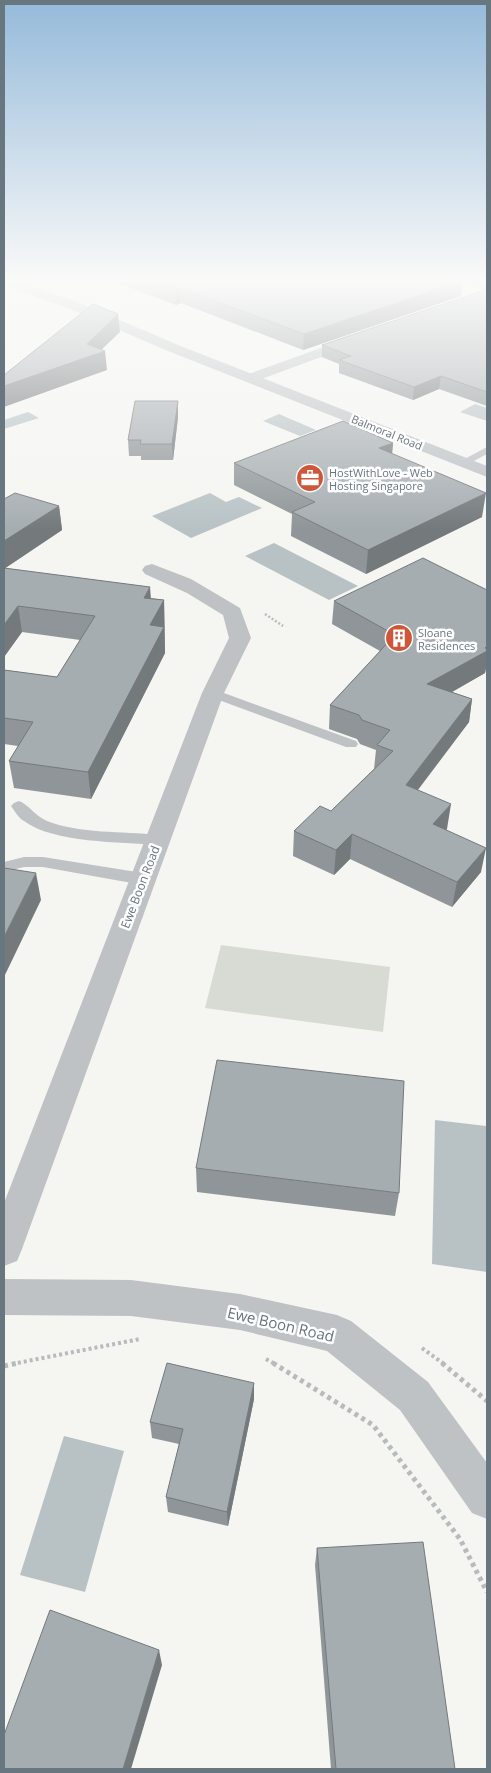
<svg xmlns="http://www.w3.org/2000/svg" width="491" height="1773" viewBox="0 0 491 1773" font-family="'Open Sans',sans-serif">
<rect width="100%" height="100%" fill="#f5f5f2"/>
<path fill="#d7dbd3" d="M221,945L390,967L383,1032L205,1008Z"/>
<path fill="#b8c2c5" d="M475,404L487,408V421L460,412Z
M28,412L39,418L4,429V420Z
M279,414L316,430L300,436L263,421Z
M210,493L226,502L239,497L262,508L191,538L152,516Z
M274,543L358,586L329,600L245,556Z
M435,1120L486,1126L487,1272L432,1264Z
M64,1436L124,1451L85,1592L20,1575Z"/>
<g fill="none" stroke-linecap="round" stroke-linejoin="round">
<path stroke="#b8bbbc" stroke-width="2.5" stroke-dasharray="2 2" stroke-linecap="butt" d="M265,614L283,626"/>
<path stroke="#b8bbbc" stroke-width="4" stroke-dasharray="3 3" stroke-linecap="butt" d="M422,1348L444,1364
M266,1359L275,1364
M12,1364L140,1339"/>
<path stroke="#b8bbbc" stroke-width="5" stroke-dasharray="4 4" stroke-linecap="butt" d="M273,1363L373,1425L460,1539L487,1592
M442,1363L487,1401
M4,1366L18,1363"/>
<path fill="#bec2c5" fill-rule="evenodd" d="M487,447V454L468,464H460L459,462Z
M213,689L356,741L358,744L356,747H346L208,696L206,693L208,690Z
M19,801C28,804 35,816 47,821C80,834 122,831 158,835L164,836L166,840L164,844L158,845C121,842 53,843 24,821C18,818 15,811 11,806L14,803Z
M24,857H43L143,873L149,875L151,879L149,883L143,885L43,867H24L4,872V862Z"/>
<path fill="#bec2c5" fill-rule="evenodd" d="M470,282L487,283V292L472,285Z
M357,335L362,336L364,339L362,342L256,381H246L244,378L246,375Z
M152,564L191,579L240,608L251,638L224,693L22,1249L17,1261L4,1266V1203L202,693L229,638L223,615L187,593L145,574L142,570L145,566Z
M4,1279L131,1280L240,1294L337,1315L351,1321L428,1382L487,1463V1519L472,1513L400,1410L327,1351L240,1330L131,1316L4,1315Z"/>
<path fill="#bec2c5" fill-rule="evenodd" d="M4,282H20L80,303L178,345L487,466V477L168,351L70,309L4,285Z"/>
</g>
<path fill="#8f9598" d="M115,282H462L461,296L303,350L181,303L176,305Z
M487,290V406L439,389L413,400L339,373V364L322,357V345Z
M178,401V417L173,460H141V456H129L128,440Z
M393,443L392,454L482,517L366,574L291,536L292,514L234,485V463Z
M4,499L59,506L62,530L5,568L151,598L164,600L165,653L91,799L14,788L9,761L18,746L4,744V670L57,677L80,640L22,632L4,657Z
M334,601L486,668L485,673L452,692L472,699L469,722L418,790L447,829L446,830L481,872L452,907L350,859L334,875L293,856L294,831L331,811L374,769L376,750L360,744L357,739L329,729L330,705L380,651L332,624Z
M196,1168L399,1193L395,1216L197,1192Z
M254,1383V1399L228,1526L168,1512L166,1497L179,1444L152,1438L150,1422Z
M317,1548L455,1769H331L315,1565Z"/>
<path fill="#74797c" d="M460,282H462L461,296L303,350L304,334Z
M180,288L181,303L176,305L175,289Z
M118,314L120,332L97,354L105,351L107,370L4,407V386L87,344Z
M441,376L439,389L413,400L414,387Z
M178,401V417L173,460L172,444Z
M393,443L391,465L379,448Z
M486,493L482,517L366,574L368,550Z
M59,506L62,530L4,569V541Z
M150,587L152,612L144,598Z
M164,600L165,653L91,799L88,772L150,625Z
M18,606L22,632L4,657V625Z
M487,646V667L486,668L485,673L424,708L427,684Z
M472,699L469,722L403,809L406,785Z
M451,804L447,829L429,849L433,824Z
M352,834L350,859L334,875L336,850Z
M486,848L481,872L452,907L457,882Z
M36,873L41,900L4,977V937Z
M254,1383V1399L228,1526L227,1512Z
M159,1650L162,1665L131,1769H123Z"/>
<path fill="#a6adb1" stroke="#74797c" d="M155,282H460L304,334L180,288L175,289Z
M485,290H487V392L441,376L414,387L339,360L351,356L322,345Z
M93,304L118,314L87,344L105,351L4,386V375Z
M135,401H178L172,444H140L141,440H128Z
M343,421L393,443L379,448L486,493L368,550L292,512L315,502L234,463Z
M15,493L59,506L4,541V499Z
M423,558L487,590V646L485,648L487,649V651L427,684L472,699L406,785L451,804L433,824L486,848L457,882L352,834L336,850L294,831L320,806L331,811L393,751L377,745L390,730L362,720L359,715L330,705L395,635L334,601Z
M4,568L150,587L144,598L164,600L150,625L164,627L88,772L9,761L33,722L4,718V670L57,677L95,616L18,606L4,625Z
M4,868L36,873L4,937Z
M217,1060L404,1081L399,1193L196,1168Z
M167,1363L254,1383L227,1512L166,1497L183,1429L150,1422Z
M423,1542L455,1769H336L317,1548Z
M50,1610L159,1650L123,1769H4V1735Z"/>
<linearGradient id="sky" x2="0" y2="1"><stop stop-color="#95bada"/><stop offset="0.53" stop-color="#fafaf9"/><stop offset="1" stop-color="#fafaf9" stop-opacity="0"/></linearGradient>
<rect width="491" height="530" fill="url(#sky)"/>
<defs>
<g id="office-disc" transform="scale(1.4375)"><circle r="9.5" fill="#cf5638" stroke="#fff"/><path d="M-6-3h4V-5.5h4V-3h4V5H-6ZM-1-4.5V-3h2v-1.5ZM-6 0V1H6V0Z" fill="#fff"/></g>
<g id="building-disc" transform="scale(1.4375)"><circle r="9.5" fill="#cf5638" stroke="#fff"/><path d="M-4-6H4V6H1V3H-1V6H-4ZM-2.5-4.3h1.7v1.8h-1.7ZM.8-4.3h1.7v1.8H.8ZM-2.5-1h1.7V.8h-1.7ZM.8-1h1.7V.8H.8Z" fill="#fff"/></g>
</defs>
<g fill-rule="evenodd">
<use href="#office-disc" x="310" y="478"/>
<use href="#building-disc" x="399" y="638"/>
</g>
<g text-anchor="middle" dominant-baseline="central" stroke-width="5" stroke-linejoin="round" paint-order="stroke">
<g font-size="11" fill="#67767f" stroke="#fff">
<text transform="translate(387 432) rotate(22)">Balmoral Road</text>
</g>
<g font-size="11" fill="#67767f" stroke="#fff" text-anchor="start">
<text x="329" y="472">HostWithLove - Web<tspan x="329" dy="13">Hosting Singapore</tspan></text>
<text x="418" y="632">Sloane<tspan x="418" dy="13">Residences</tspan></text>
</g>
<g font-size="12" fill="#67767f" stroke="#fff">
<text transform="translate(140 887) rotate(-69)">Ewe Boon Road</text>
</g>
<g font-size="15" fill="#67767f" stroke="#fff">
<text transform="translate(281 1324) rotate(13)">Ewe Boon Road</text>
</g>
</g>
<rect width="491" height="1773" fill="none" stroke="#67767f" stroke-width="10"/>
</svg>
